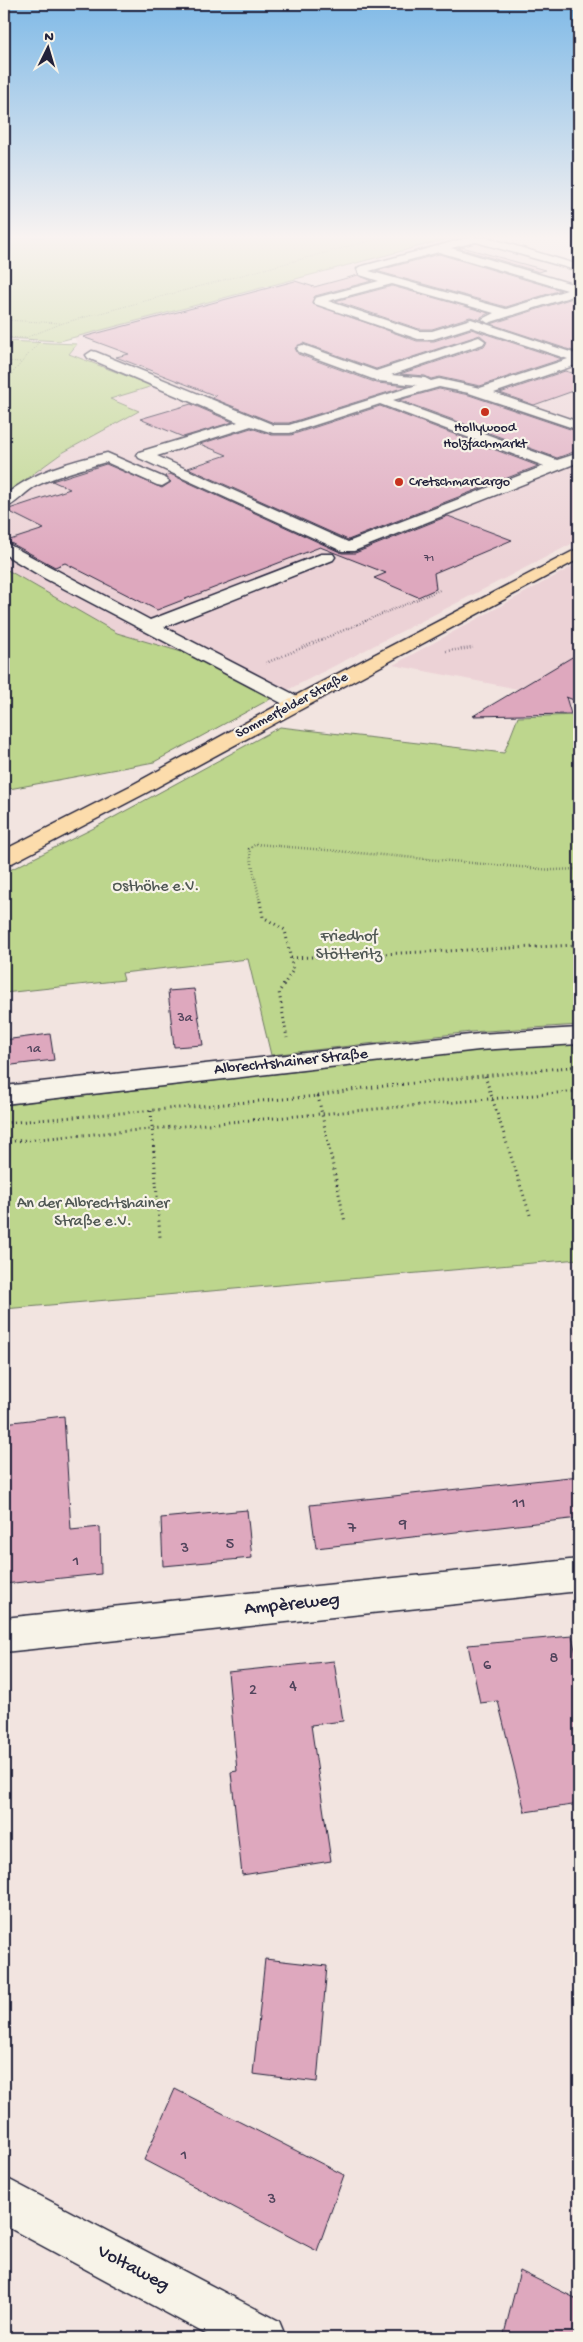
<svg xmlns="http://www.w3.org/2000/svg" width="583" height="2342" viewBox="0 0 583 2342" font-family="'Gochi Hand',sans-serif">
<rect width="100%" height="100%" fill="#f2e4e0"/>
<filter id="ink" filterUnits="userSpaceOnUse"><feTurbulence type="fractalNoise" baseFrequency=".02" numOctaves="2"/><feDisplacementMap in="SourceGraphic" scale="10" xChannelSelector="R" yChannelSelector="G"/><feConvolveMatrix kernelMatrix="1 2 1 2 8 2 1 2 1" color-interpolation-filters="sRGB"/></filter>
<g filter="url(#ink)">
<path fill="#ecd2d6" d="M457,237H490L579,263V540L272,698L185,653L117,633L4,568V495L62,453L138,412L109,400L152,386L69,354L77,344L74,337Z
M579,563V708L539,693L393,665Z"/>
<path fill="#bdd68d" stroke="#707c64" d="M4,237H455L60,341L4,338Z
M4,341L77,344L69,354L153,386L110,399L139,411L62,453L4,495Z
M4,568L117,633L185,653L272,698L154,762L4,790Z
M579,715V1025L471,1032L271,1055L248,959L122,973L124,980L4,993V873L94,828L280,727L504,753L518,717Z
M579,1042V1259L4,1309V1105L317,1069L481,1047Z"/>
<path fill="#dea8be" stroke="#22223b" d="M462,247L545,270L539,272L458,248Z
M439,254L561,290L506,307L376,271Z
M358,275L372,281L315,296L312,303L417,341H434L471,329L562,359L480,386L439,377L431,379L425,376L400,374L484,346L487,341L480,335L376,369L303,343L295,348L298,354L377,383L408,386L289,423H274L212,398L216,396L116,357L129,354L83,337L295,281L314,287Z
M392,286L489,313L481,317V320L470,317L432,329H419L335,301Z
M579,296V353L491,324Z
M565,371L579,375V389L534,405L500,393Z
M439,389L469,395L579,432V450L557,458L399,400Z
M191,404L233,422L183,437L140,419Z
M380,406L538,466L348,540L188,468L227,455L200,444L251,428L272,435H291Z
M106,464L162,488L171,482L165,476L170,474L342,553H355L448,516L512,540L434,573L436,589L418,597L374,578L386,573L320,547L157,610L65,563L55,567L7,541L44,529L6,510L70,489L52,481Z
M579,653V702L566,697L571,714L473,716Z
M194,989L203,1045L174,1047L168,991Z
M50,1034L54,1060L4,1066V1040Z
M64,1416L71,1530L100,1527L101,1574L4,1584V1423Z
M579,1476V1518L316,1548L310,1505Z
M247,1510L252,1558L163,1566L161,1518Z
M572,1636L579,1668V1804L525,1812L498,1701L480,1703L468,1645Z
M334,1661L343,1721L311,1725L331,1861L242,1875L231,1772L237,1771L228,1672Z
M265,1959L327,1966L317,2082L253,2074Z
M175,2089L344,2175L317,2251L144,2160Z
M520,2271L579,2300V2338H503Z"/>
<g fill="none" stroke-linecap="round" stroke-linejoin="round">
<g stroke="#22223b" stroke-width="3">
<path id="minor" d="M471,237H486L579,265V271L476,242L451,248L579,286V294L488,323L482,319L494,313L392,284L328,301L419,331H432L471,319L579,355V364L494,393L579,422V430L469,393L439,387L393,400L557,460L579,453V462L354,551H342L139,458L137,455L139,452L238,422L88,358L86,355L92,351L96,352L274,425H289L417,385L378,381L299,352L297,349L299,346L303,345L376,371L479,337L485,341L483,344L391,375L425,378L431,381L439,379L480,388L568,359L471,327L433,339H418L315,304L313,302L315,298L379,281L360,275L357,269L359,267ZM439,252L567,290L506,309L369,271ZM380,404L544,466L348,542L157,456L251,426L273,433H290Z
M107,453L167,479L169,482L162,486L157,485L106,462C82,469 58,475 36,486C24,492 16,505 4,508V496C35,471 68,462 107,453Z
M4,542L150,620L321,554H333L335,557L333,560L164,627L303,699L305,703L303,707L296,709L289,707L44,578L4,554Z
M579,1028V1044L479,1050L4,1104V1086L479,1034Z
M579,1559V1591L4,1652V1618Z
M4,2177L279,2321L286,2338H213L4,2225Z"/>
</g>
<g stroke="#22223b" stroke-width="3">
<path id="major" d="M579,548V559L146,793L12,863L4,864V850L132,785L289,699Z"/>
</g>
<path stroke="#22223b" stroke-width="1" stroke-dasharray="0.5 2" stroke-linecap="butt" d="M4,320L60,323
M4,337L25,338L63,323L384,237
M4,361L21,362
M4,383L39,342L27,339"/>
<path stroke="#22223b" stroke-width="2" stroke-dasharray="0.5 2" stroke-linecap="butt" d="M365,621L440,590"/>
<path stroke="#22223b" stroke-width="2.5" stroke-dasharray="0.5 2.5" stroke-linecap="butt" d="M446,651L473,648
M266,663L368,620
M575,819L579,828
M260,902L249,849L256,844L553,870L579,869"/>
<path stroke="#22223b" stroke-width="3" stroke-dasharray="1 4" stroke-linecap="butt" d="M260,901L263,917L285,930L293,970L279,992L287,1038
M291,958L579,945
M485,1076L530,1215
M318,1096L345,1222
M151,1111L160,1237
M4,1123L318,1096L356,1089L579,1066
M4,1142L579,1091"/>
<use href="#minor" fill="#f7f3e8" fill-rule="evenodd"/>
<use href="#major" fill="#fcdcac" fill-rule="evenodd"/>
</g>
</g>
<linearGradient id="sky" x2="0" y2="1"><stop stop-color="#80bae7"/><stop offset="0.42" stop-color="#f9f3f1"/><stop offset="1" stop-color="#f9f3f1" stop-opacity="0"/></linearGradient>
<rect width="583" height="564" fill="url(#sky)"/>
<g fill="#c8321e" stroke="#f7f3e8" stroke-width="2">
<circle cx="485" cy="412" r="5"/>
<circle cx="399" cy="482" r="5"/>
</g>
<g text-anchor="middle" dominant-baseline="central" stroke-width="4.5" stroke-linejoin="round" paint-order="stroke">
<g font-size="11" fill="#51445c">
<text x="429" y="559">71</text>
</g>
<g font-size="14" fill="#22223b" stroke="#f7f3e8">
<text x="485" y="428">Hollywood<tspan x="485" dy="16">Holzfachmarkt</tspan></text>
<text x="409" y="482" text-anchor="start">CretschmarCargo</text>
</g>
<g font-size="14" fill="#22223b" stroke="#f7f3e8">
<text transform="translate(292 706) rotate(-28)">Sommerfelder Straße</text>
</g>
<g font-size="14" fill="#51445c">
<text x="185" y="1018">3a</text>
<text x="34" y="1049">1a</text>
</g>
<g font-size="16" fill="#505854" stroke="#f7f3e8">
<text x="156" y="887">Osthöhe e.V.</text>
<text x="349" y="937">Friedhof<tspan x="349" dy="18">Stötteritz</tspan></text>
<text x="93" y="1204">An der Albrechtshainer<tspan x="93" dy="18">Straße e.V.</tspan></text>
</g>
<g font-size="16" fill="#22223b" stroke="#f7f3e8">
<text transform="translate(291 1063) rotate(-6)">Albrechtshainer Straße</text>
</g>
<g font-size="16" fill="#51445c">
<text x="519" y="1504">11</text>
<text x="403" y="1525">9</text>
<text x="352" y="1529">7</text>
<text x="230" y="1545">5</text>
<text x="185" y="1549">3</text>
<text x="76" y="1562">1</text>
<text x="554" y="1659">8</text>
<text x="487" y="1666">6</text>
<text x="293" y="1687">4</text>
<text x="253" y="1691">2</text>
<text x="184" y="2156">1</text>
<text x="272" y="2200">3</text>
</g>
<g font-size="19" fill="#22223b" stroke="#f7f3e8">
<text transform="translate(292 1605) rotate(-6)">Ampèreweg</text>
<text transform="translate(133 2269) rotate(28)">Voltaweg</text>
</g>
</g>
<rect width="583" height="2342" fill="none" stroke="#f7f3e8" stroke-width="20"/>
<rect x="10" y="10" width="563" height="2322" fill="none" stroke="#22223b" stroke-width="2" filter="url(#ink)"/>
<g transform="translate(48 48) rotate(5)" stroke="#f7f3e8" stroke-width="4" paint-order="stroke">
<path d="M0-4L9 19L0 12L-9 19Z" fill="#22223b"/>
<text y="-8" font-size="14" font-weight="bold" text-anchor="middle" fill="#22223b">N</text>
</g>
</svg>
